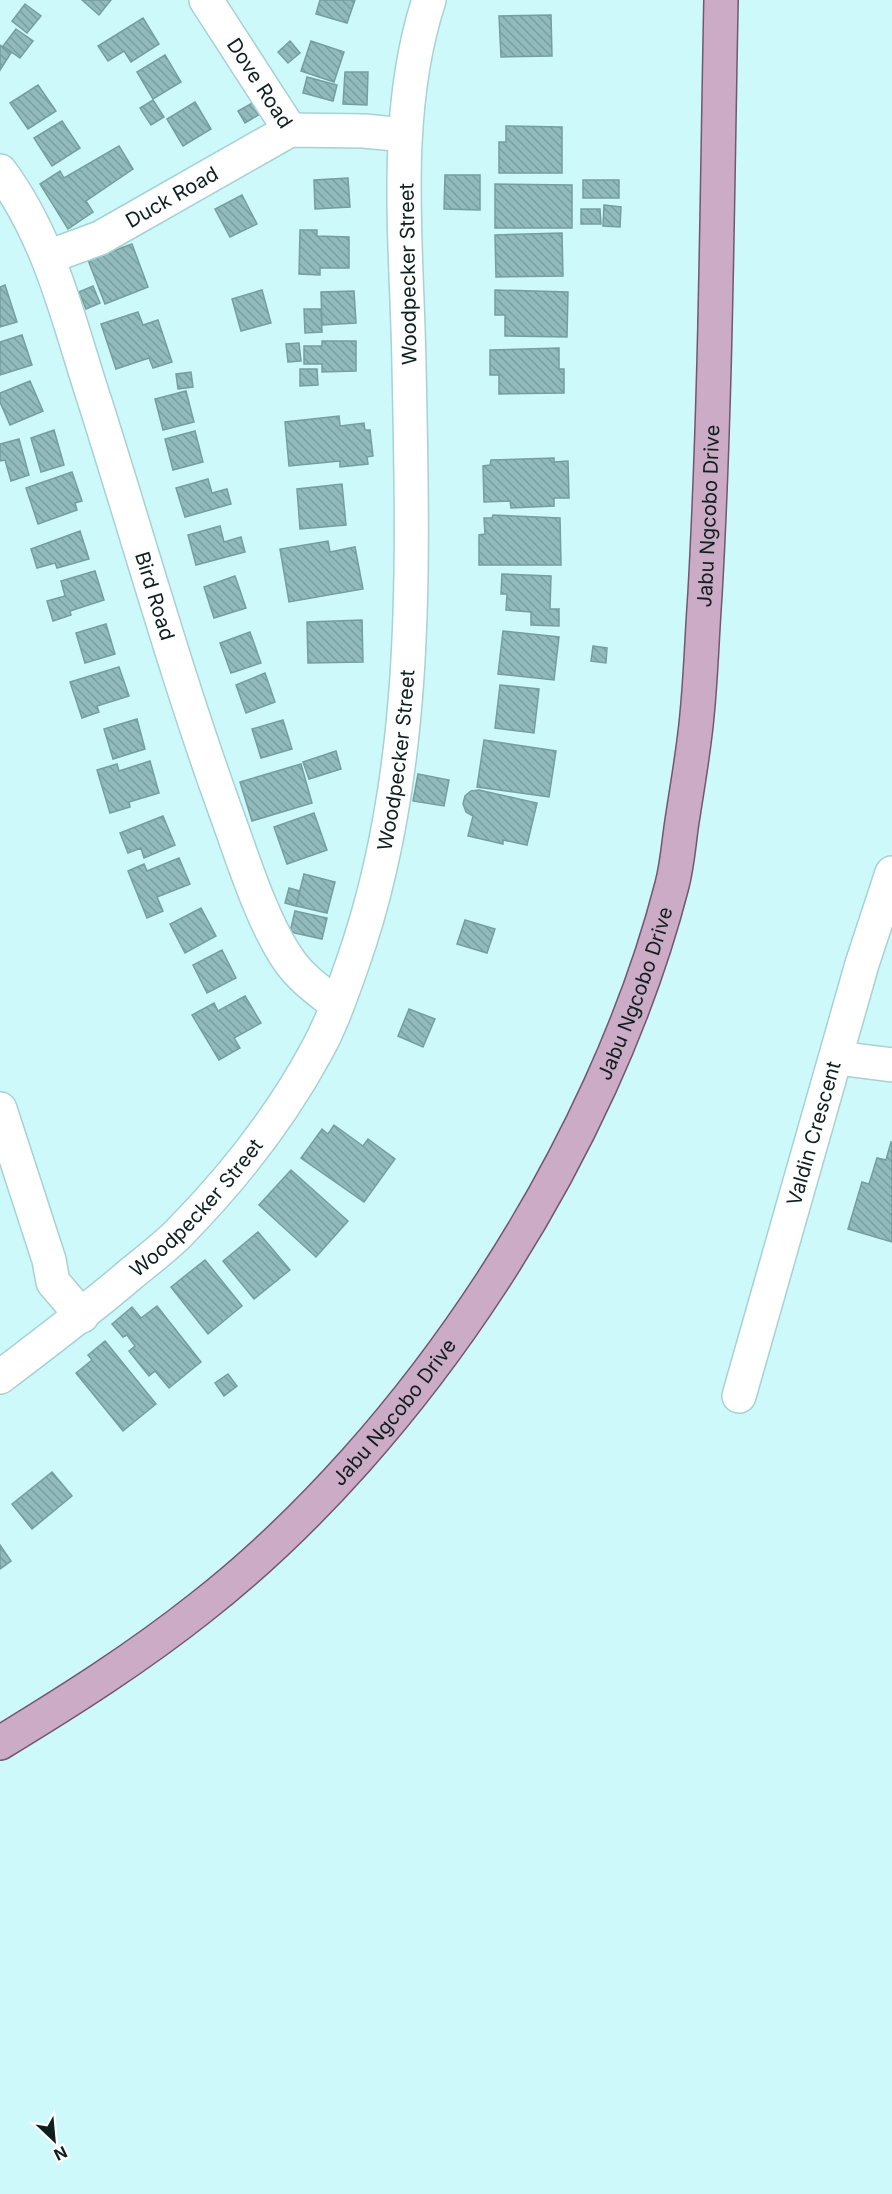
<svg xmlns="http://www.w3.org/2000/svg" width="892" height="2194" viewBox="0 0 892 2194" font-family="Inter,sans-serif">
<defs>
<pattern id="building-back-hatch" width="6" height="6" patternUnits="userSpaceOnUse" patternTransform="scale(1.5)"><rect width="6" height="6" fill="#90babb"/><path d="M-1 5l2 2M0 0l6 6M5-1l2 2" fill="none" stroke="#7b9fa0"/></pattern>
</defs>
<rect width="100%" height="100%" fill="#cdf9fa"/>
<path fill="url(#building-back-hatch)" stroke="#759e9f" stroke-width="1.5" d="M82,0H111L99,15Z
M320,0H355L347,23L316,14Z
M25,4L41,16L27,33L12,21Z
M551,15L552,56L501,57L499,16Z
M143,18L159,44L131,62L124,51L108,61L98,46Z
M16,29L33,41L20,58L3,46Z
M290,41L300,53L288,63L278,52Z
M311,41L344,52L334,82L301,71Z
M0,45L11,53L0,70Z
M165,55L181,82L153,99L137,72Z
M345,72H368L367,105L343,104Z
M307,77L337,85L333,101L303,93Z
M38,85L56,111L28,129L10,103Z
M153,100L164,117L151,125L140,108Z
M195,102L211,129L183,146L167,119Z
M254,102L260,114L245,123L238,111Z
M62,121L80,148L52,166L34,138Z
M506,126L562,127V173H499V142H506Z
M119,146L133,169L86,201L93,212L68,229L40,184L60,171L64,178Z
M445,175H480V210L444,209Z
M348,178L350,207L315,209L314,180Z
M583,180H619V198H583Z
M495,184L572,185V228H495Z
M242,195L257,224L230,237L215,209Z
M604,205L621,207L620,227L603,226Z
M581,209H600L601,224H581Z
M300,230H317V236L349,237V268H320V275L299,274Z
M562,233L563,276L496,277L495,235Z
M132,244L148,287L105,304L88,260Z
M5,285L17,322L0,327V287Z
M93,286L100,303L86,309L79,292Z
M262,290L271,323L241,331L232,299Z
M495,290L568,292L567,337L505,336V315H495Z
M354,291L356,323L322,325L321,292Z
M304,309H321L322,332L305,333Z
M138,312L143,325L158,320L172,362L153,368L149,358L116,369L101,324Z
M22,335L32,365L0,375V342Z
M322,341H356V371L322,372V364H304V346H322Z
M299,343L301,361L288,362L286,344Z
M559,348V369H564V393L499,394V375H490V350Z
M300,369H317L318,385L300,386Z
M191,372L193,387L178,389L176,374Z
M30,381L43,411L10,425L0,402V393Z
M186,391L194,422L163,430L155,399Z
M339,416L340,426L364,423L365,430H370L373,456L367,457L368,464L340,467V461L289,466L285,422Z
M54,430L64,465L41,472L31,438Z
M195,431L203,462L173,470L165,439Z
M19,439L29,475L11,481L5,460L0,461V444Z
M554,458V462L568,461L569,498H554V506L511,508L510,501L484,502L483,466L490,465L491,460Z
M72,472L82,501L75,503L77,510L38,524L26,488Z
M208,479L212,493L227,489L231,504L185,517L176,488Z
M342,484L346,525L300,529L297,489Z
M493,515L560,518L561,565H479V535L485,534L484,518H492Z
M220,526L224,542L241,537L245,552L196,565L188,535Z
M80,531L89,559L57,568L55,563L37,568L31,549Z
M328,541L330,552L355,547L363,589L289,602L280,549Z
M95,571L104,600L70,611L71,615L53,621L47,601L65,596L61,581Z
M502,574L551,576L550,609H559V626L531,625V612L506,610L507,594H501Z
M235,576L246,608L214,618L204,587Z
M362,620L363,662L308,663L307,622Z
M106,624L115,654L85,663L76,633Z
M503,631L559,637L554,680L498,674Z
M250,632L261,663L231,673L220,643Z
M593,646L607,648L606,663L591,661Z
M119,667L129,696L97,706L99,712L82,718L70,682Z
M265,673L275,702L246,713L236,685Z
M500,685L539,689L534,733L495,728Z
M137,719L145,749L113,759L104,729Z
M283,720L292,749L261,758L252,729Z
M484,740L556,751L549,797L477,787Z
M336,751L341,769L309,779L303,762Z
M150,761L159,793L129,802L130,807L110,813L97,770L117,764L119,771Z
M301,764L312,803L252,821L240,782Z
M418,774L449,780L444,806L413,801Z
M479,790L537,803L527,845L503,840V844L468,836L473,816L466,812L463,804L465,796L471,791Z
M314,813L327,850L287,864L274,827Z
M163,816L175,845L144,858L141,848L128,853L120,833Z
M179,858L190,884L157,897L163,911L147,918L128,871L144,864L147,871Z
M304,874L335,882L327,913L296,906Z
M289,888L300,891L296,906L285,903Z
M201,908L216,936L185,953L170,924Z
M295,911L327,918L322,939L290,932Z
M465,920L495,929L487,953L457,944Z
M222,950L236,978L207,993L193,965Z
M245,996L261,1023L234,1038L240,1048L219,1060L192,1015L214,1003L218,1011Z
M409,1009L435,1019L423,1047L398,1036Z
M334,1125L363,1146L368,1139L395,1159L364,1202L301,1158L322,1129L328,1134Z
M891,1142H892V1242L848,1229L862,1182L869,1184L877,1158L886,1160Z
M291,1170L348,1221L316,1257L259,1205Z
M258,1232L290,1270L254,1299L223,1261Z
M205,1260L242,1306L208,1334L171,1287Z
M157,1306L201,1362L169,1388L155,1371L149,1376L129,1351L135,1346L127,1335L123,1337L112,1324L132,1307L141,1318Z
M105,1341L156,1404L123,1431L76,1373L92,1360L88,1355Z
M228,1374L237,1386L224,1396L215,1383Z
M52,1472L72,1496L32,1529L12,1504Z
M0,1545L11,1561L0,1569Z"/>
<g fill="none" stroke-linecap="round" stroke-linejoin="round">
<g stroke="#a7d1d2" stroke-width="36">
<g id="minor">
<path id="s1" d="M206,0L290,130"/>
<path id="s2" d="M0,171C51,239 69,323 95,402C138,537 176,674 224,807C241,853 262,923 290,962C303,980 321,992 337,1005"/>
<path id="s3" d="M48,257L100,238L290,130L364,131L405,135"/>
<path d="M837,1058L892,1065"/>
<path d="M0,1109L49,1260L53,1282L82,1316"/>
<path id="s4" d="M0,1377C45,1343 90,1309 132,1273C148,1260 165,1247 179,1233C232,1179 281,1117 317,1050C332,1023 342,993 352,965C420,774 413,565 409,365C407,245 391,116 429,0"/>
<path id="s5" d="M739,1396L862,964L892,873"/>
</g>
</g>
<g stroke="#735672" stroke-width="36">
<g id="major">
<path id="s6" d="M0,1743C69,1701 137,1658 200,1608C416,1439 604,1150 672,885C678,862 679,838 683,815C688,782 694,749 697,715C701,675 702,635 705,594C716,397 717,198 721,0"/>
</g>
</g>
<use href="#minor" stroke="#fff" stroke-width="33"/>
<use href="#major" stroke="#cbabc5" stroke-width="33"/>
</g>
<g text-anchor="middle" dominant-baseline="central" stroke-width="6" stroke-linejoin="round" paint-order="stroke">
<g font-size="20" fill="#0e1f1f" stroke="#fff">
<text stroke="none"><textPath href="#s1" startOffset="99">Dove Road</textPath></text>
<text stroke="none"><textPath href="#s3" startOffset="138">Duck Road</textPath></text>
<text transform="translate(408 274) rotate(-91)">Woodpecker Street</text>
<text stroke="none"><textPath href="#s6" startOffset="1490">Jabu Ngcobo Drive</textPath></text>
<text stroke="none"><textPath href="#s2" startOffset="454">Bird Road</textPath></text>
<text stroke="none"><textPath href="#s4" startOffset="762">Woodpecker Street</textPath></text>
<text stroke="none"><textPath href="#s6" startOffset="1004">Jabu Ngcobo Drive</textPath></text>
<text stroke="none"><textPath href="#s5" startOffset="273">Valdin Crescent</textPath></text>
<text stroke="none"><textPath href="#s4" startOffset="260">Woodpecker Street</textPath></text>
<text stroke="none"><textPath href="#s6" startOffset="518">Jabu Ngcobo Drive</textPath></text>
</g>
</g>
<g transform="translate(54 2140) rotate(154)" stroke="#ffffff" stroke-width="4.5" paint-order="stroke">
<path d="M0-4.5L10 22L0 15L-10 22Z" fill="#0e1f1f"/>
<text y="-9" font-size="16" font-weight="bold" text-anchor="middle" fill="#0e1f1f">N</text>
</g>
</svg>
